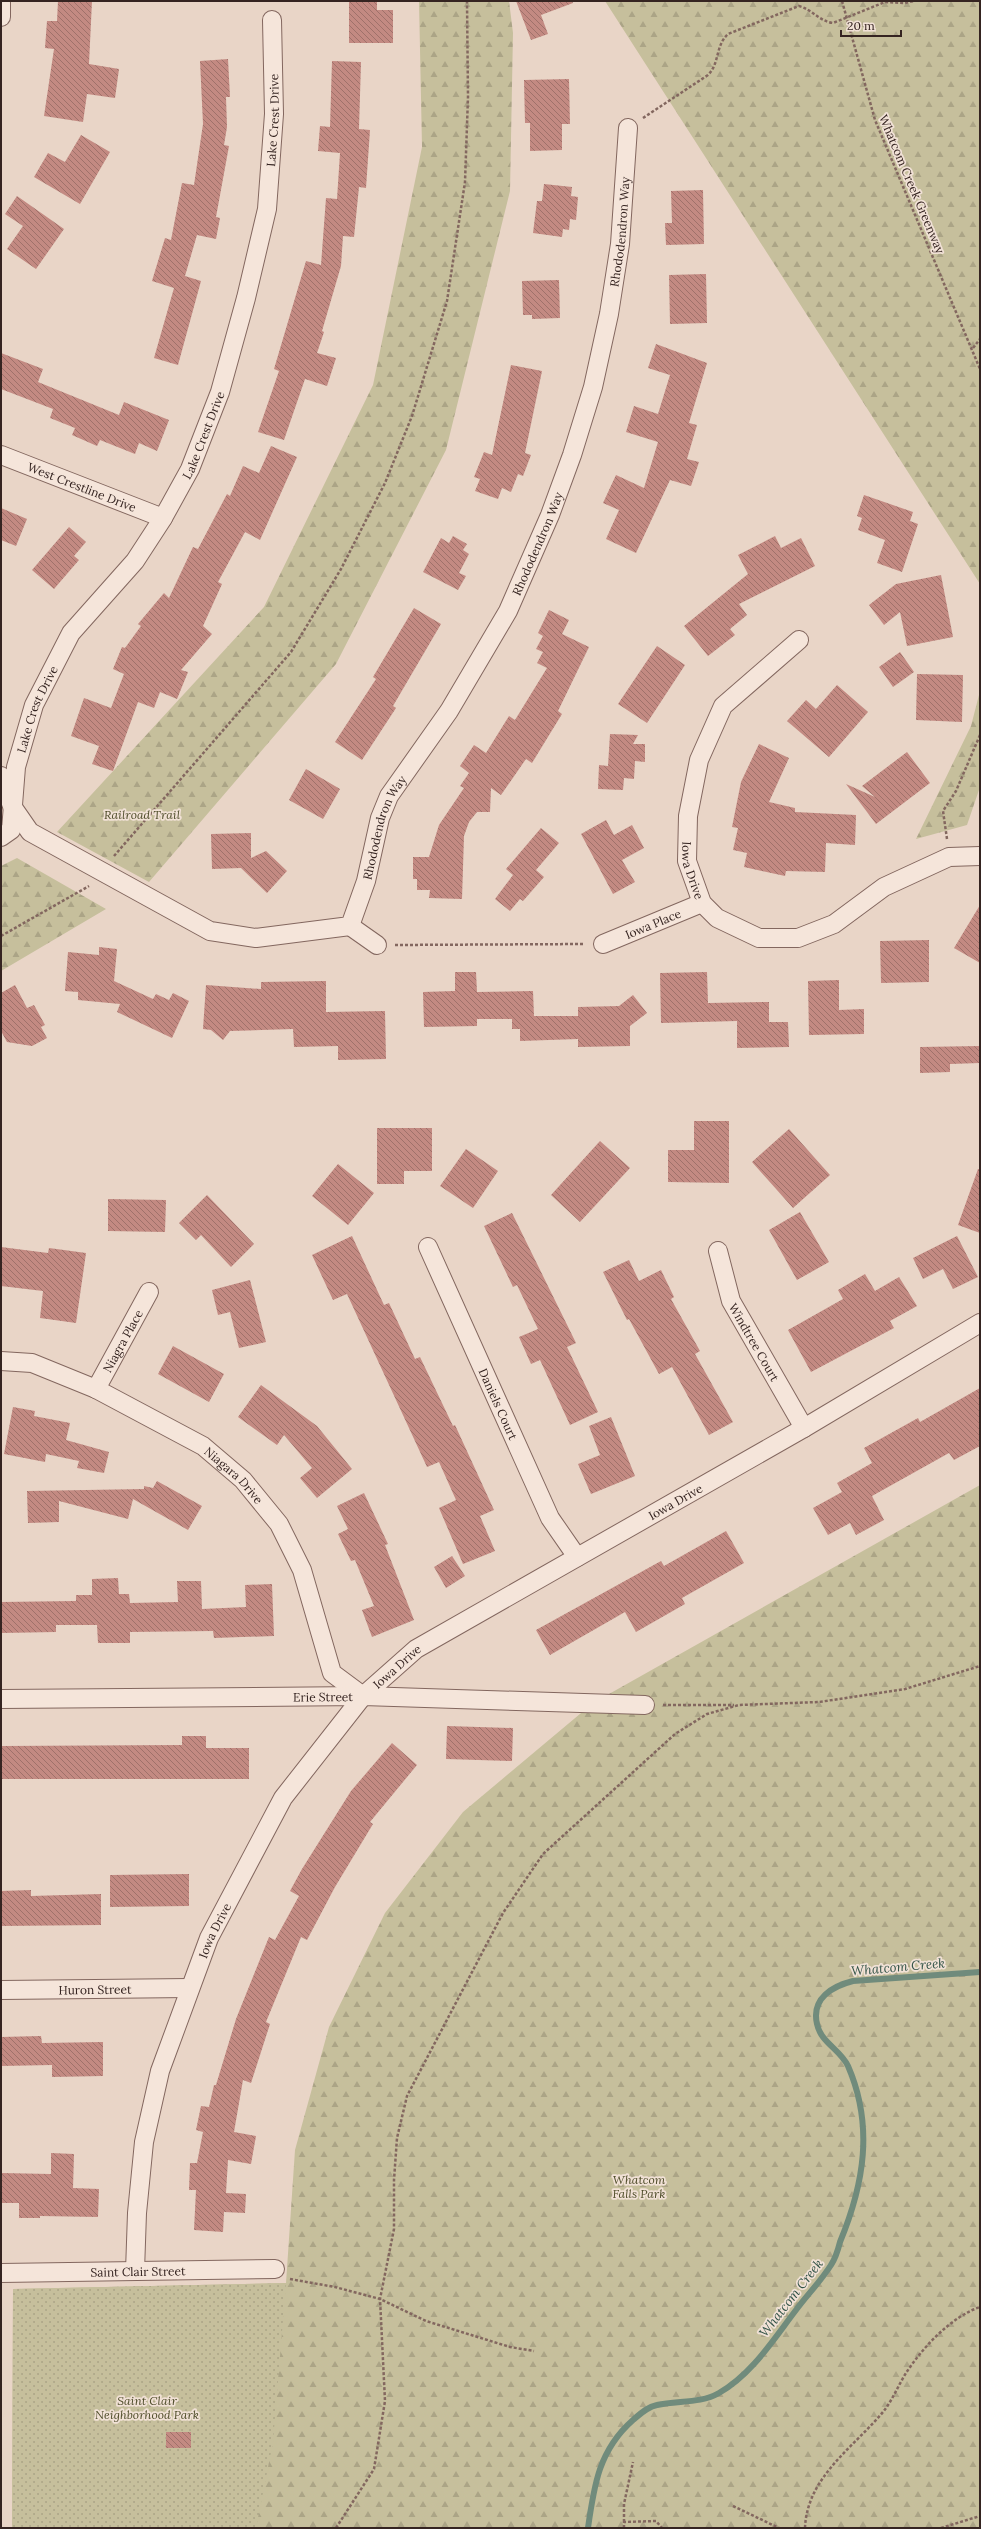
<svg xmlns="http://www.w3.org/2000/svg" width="981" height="2529" viewBox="0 0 981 2529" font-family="Lora,serif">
<defs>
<pattern id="forest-firs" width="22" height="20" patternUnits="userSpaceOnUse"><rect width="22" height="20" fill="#c6bf9c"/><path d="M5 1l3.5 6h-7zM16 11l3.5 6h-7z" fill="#aba486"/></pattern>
<pattern id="park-dots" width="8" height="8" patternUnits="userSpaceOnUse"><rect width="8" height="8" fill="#c6bf9c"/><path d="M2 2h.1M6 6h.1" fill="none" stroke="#aba486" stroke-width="1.8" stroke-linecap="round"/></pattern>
<pattern id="building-back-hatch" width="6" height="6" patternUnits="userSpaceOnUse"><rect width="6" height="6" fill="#c38a82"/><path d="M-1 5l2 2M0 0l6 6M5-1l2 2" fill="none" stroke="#9f716a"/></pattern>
</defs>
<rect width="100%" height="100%" fill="#e9d5c7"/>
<path fill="url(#forest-firs)" d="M419,1H509L513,33L510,191L446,450L336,664L149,882L57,832L264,607L373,385L422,147Z
M605,1H980V584Z
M980,691V787L967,825L916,839L971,726Z
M17,858L106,909L1,971V866Z
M980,1485V2528H12L13,2289L286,2283L295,2150L329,2027L385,1913L463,1812L593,1703Z"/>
<path fill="url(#park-dots)" d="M286,2283L273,2442L256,2528H12L13,2289Z"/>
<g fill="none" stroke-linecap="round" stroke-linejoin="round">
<path stroke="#708b7c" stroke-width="6" d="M588,2528C594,2485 599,2450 633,2420C640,2414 647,2407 657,2405C677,2400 700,2404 719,2393C752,2374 773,2340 796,2310C807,2295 821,2281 831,2265C835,2259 838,2250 840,2242C864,2184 874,2126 848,2066C840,2049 821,2043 817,2024C811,1998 833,1986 853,1981L980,1972"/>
</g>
<path fill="url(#building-back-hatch)" d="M58,1H92L89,64L119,69L115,98L87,94L83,122L44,116L54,49L45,48L47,21H57Z
M349,1H377V10H393V43H349Z
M516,1H572L573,3L541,15L548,34L531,40Z
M228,59L230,97H226L227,127L224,145L229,146L216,217L220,218L216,239L197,235L185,276L201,281L178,365L154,358L174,288L152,281L165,238L171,240L182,183L194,185L203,124L200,61Z
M332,61L361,62L359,129L370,130L366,188L359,187L354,237L343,236L341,266L322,331L324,332L317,353L336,358L327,386L305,379L284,440L258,432L279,371L274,369L306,261L321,265L326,198L337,199L340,153L318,151L320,126L330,127Z
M569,79L570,124H562V150L530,151V123H525L524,80Z
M81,135L110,152L80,204L34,177L48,153L65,162Z
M544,184L572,187L571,196L578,197L576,220L570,219L569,230L563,229L562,237L533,233L537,201H542Z
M703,190L704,244L666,245L665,223H672L671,191Z
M17,196L64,229L36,269L7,249L23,226L5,214Z
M706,274L707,323L670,324L669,275Z
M559,280L560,318L532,319V315H523L522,281Z
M656,344L707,363L689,423L697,425L687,459L699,462L691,486L670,480L636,553L606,539L619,510L603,503L616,475L644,488L658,442L626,432L634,406L658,414L670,375L648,368Z
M1,353L43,369L38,382L119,415L124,402L169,420L157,451L139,443L135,454L100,440L97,446L72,435L75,428L50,418L53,409L1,389Z
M511,365L542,371L525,453L531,455L523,476L518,474L511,492L502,488L498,499L475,491L480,479L474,477L484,452L492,455Z
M271,446L297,457L260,540L245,532L218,582L222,584L203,626L212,634L181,670L188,672L177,699L160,692L154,708L138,702L113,771L92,764L99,746L71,736L84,698L111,708L124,674L113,669L122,647L125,648L141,626L138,624L164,593L169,598L193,547L198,549L227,494L230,496L243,466L259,473Z
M864,495L913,512L910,521L918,524L902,572L877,563L885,540L858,530L862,518L857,516Z
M1,508L27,519L16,546L1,540Z
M69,527L86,542L74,556L79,560L54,589L32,570Z
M453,536L467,544L463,550L469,554L459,573L466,576L458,590L423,572L441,538L449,543Z
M775,536L781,548L801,538L815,566L739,604L747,615L730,629L735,635L708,656L684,626L748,574L738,555Z
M941,575L953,637L907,646L900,612L884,625L869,605L896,584Z
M414,608L441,624L393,706L396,708L362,760L335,742L376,679L373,677Z
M549,610L569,620L562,634L589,647L558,711L562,714L532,763L526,759L501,795L491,788L490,812H477L469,822L464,836L462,899L429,898L430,890H417V879H413V857H429L439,825L464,788L460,786L469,773L460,766L474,745L486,753L509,716L515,720L547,668L537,663L543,652L536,649L543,636L538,633Z
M657,646L685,665L647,723L618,704Z
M900,652L914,672L893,687L879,667Z
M917,674L963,675L962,722L916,720Z
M837,685L868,712L829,757L787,721L806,700L816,709Z
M610,734L638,735L633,744H645V762L635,761L634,779L624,778L623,790L598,789L599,765L608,766Z
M759,744L789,758L769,802L795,808V812L856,815L855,845L826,843L825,872L786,871L785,876L744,867L747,853L733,850L738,828L732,827L741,782Z
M907,752L930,783L876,824L846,784L875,797L862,786Z
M306,769L340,789L323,819L289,800Z
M606,820L614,835L632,825L644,848L622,860L635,882L613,894L581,834Z
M541,828L559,843L536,870L544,877L523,901L520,899L510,911L495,899L513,875L506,869Z
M251,833V858L266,851L287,871L267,893L241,868L212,869L211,834Z
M980,905V963L954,948Z
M929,940V982L881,983L880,941Z
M99,947L117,949L114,981L153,999L156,994L169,1000L173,993L189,1001L172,1038L117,1012L120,1004L78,1000V992L65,991L68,952L99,955Z
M455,972H476L477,992L533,991L534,1016H578V1007L619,1006L633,995L647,1013L630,1026V1046L578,1047V1039L520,1041V1029H512V1019H477V1026L424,1027L423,992L455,991Z
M707,972L708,1003L769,1002V1022H788L789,1047L737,1048V1021L661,1023L660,973Z
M839,980V1010L864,1009V1034L809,1035L808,981Z
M326,981V1012L385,1011L386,1059L338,1060V1046L294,1047L293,1029L230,1031L223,1040L211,1030L203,1029L206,985L261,989V982Z
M15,985L27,1008L34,1005L45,1025L41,1027L47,1038L32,1046L7,1042L1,1031V993Z
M980,1046V1063L950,1064V1072L920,1073V1047Z
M694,1121H729V1183L668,1182V1150H694Z
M377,1128H432V1171H404V1184H377Z
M789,1129L830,1175L793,1208L752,1162Z
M600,1141L630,1168L580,1222L551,1195Z
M466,1149L498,1171L473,1208L440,1186Z
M338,1164L374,1193L348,1225L312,1196Z
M978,1169H980V1233L958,1225Z
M207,1195L254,1244L231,1267L201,1235L196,1240L179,1223Z
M108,1199L166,1200L165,1232L108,1231Z
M800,1212L829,1262L797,1280L769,1230Z
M512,1213L576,1343L567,1347L598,1412L570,1425L540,1360L531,1364L519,1337L538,1329L517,1285L513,1287L484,1226Z
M352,1236L384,1305L389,1303L415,1359L420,1357L453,1426L455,1425L494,1510L480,1516L495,1551L463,1564L439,1508L456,1500L439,1462L427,1467L347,1294L333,1300L312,1255Z
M957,1236L978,1277L953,1289L943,1269L923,1279L913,1258Z
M1,1247L48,1253L49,1248L86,1253L76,1323L40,1318L43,1291L1,1286Z
M629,1260L639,1281L661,1270L674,1297L671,1299L700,1351L695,1354L733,1422L709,1435L672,1367L659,1374L629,1319L627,1320L603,1272Z
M865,1274L875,1291L899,1277L917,1306L890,1321L894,1328L811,1372L788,1330L843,1299L838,1290Z
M250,1280L266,1342L239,1348L230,1312L218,1315L212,1290Z
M173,1346L224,1374L209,1402L158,1374Z
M261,1385L317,1426L352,1469L317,1498L300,1478L312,1468L284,1435L277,1445L238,1417Z
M980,1388V1446L954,1460L949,1453L872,1496L884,1520L856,1535L850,1523L828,1535L813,1508L842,1492L837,1483L872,1463L864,1448L918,1418L920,1422Z
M13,1407L35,1411L34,1416L70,1423L66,1440L109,1452L104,1473L77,1468L79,1461L46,1454L45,1462L4,1454Z
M611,1417L635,1476L591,1494L578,1464L600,1455L589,1426Z
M157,1481L202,1506L188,1530L133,1499L128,1519L59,1501V1522L28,1523L27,1491L144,1489V1486L153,1488Z
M364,1493L388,1544L385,1545L414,1620L372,1637L362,1610L374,1606L355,1560L351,1561L338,1534L348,1529L337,1506Z
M726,1531L744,1563L682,1598L685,1604L636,1632L625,1612L550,1655L536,1630L661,1561L664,1566Z
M452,1556L465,1576L446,1588L434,1567Z
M118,1578L119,1594H129L130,1603L178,1602L177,1581H201L202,1609L246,1607L245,1585L272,1584L274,1636L214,1638L213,1631L130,1632V1643H98L97,1625H56V1632L1,1633V1602L76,1601V1595H92V1579Z
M447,1726L513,1728L512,1761L446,1759Z
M182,1736H206V1748H249V1779H1V1746L182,1745Z
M392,1743L417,1765L370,1822L373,1824L335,1887L307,1940L301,1937L266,2022L270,2024L251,2083L243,2080L234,2132L256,2136L251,2164L228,2160L226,2193L246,2194L245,2213L224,2212L223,2232L194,2230L196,2190H189L190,2163H197L203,2132L196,2130L201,2106L209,2107L214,2085H216L236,2019L269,1937L275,1940L299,1896L290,1891L302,1869L351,1791Z
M189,1874V1906L110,1907V1875Z
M31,1890V1896L101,1894V1925L1,1926V1891Z
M41,2036L42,2043L103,2042V2076L52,2077V2065L1,2066V2037Z
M51,2153L74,2154L73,2188L99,2189L98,2217L40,2216V2218H19V2203H1V2173L51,2174Z
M166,2432H191V2448H166Z"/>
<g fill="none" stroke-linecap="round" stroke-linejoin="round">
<g stroke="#83675f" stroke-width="20">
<g id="minor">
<path d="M1,3V17"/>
<path id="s1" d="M1,455L163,518"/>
<path id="s2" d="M799,640L723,706L699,760L688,816L687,861L702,903L717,918L759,938H798L834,924L884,887L949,857L980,856"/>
<path id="s3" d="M1,776L12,806L30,832L210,931L256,938L350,926L366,881L380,818L389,796L449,711L508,611L550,515L572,455L593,387L609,314L620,244L628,128"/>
<path id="s4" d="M1,837L11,830L16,767L34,705L71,633L135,561L163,518L190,469L220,392L246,298L267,209L274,114L272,20"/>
<path d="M350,926L377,945"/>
<path id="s5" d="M603,944L702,903"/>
<path id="s6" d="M428,1247L550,1518L577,1557"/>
<path id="s7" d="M718,1251L731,1301L804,1428"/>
<path id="s8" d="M1,1361L32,1363L96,1389L203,1446L243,1480L279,1524L302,1570L332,1673L363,1696"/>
<path id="s9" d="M96,1389L149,1292"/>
<path id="s10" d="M1,1699L363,1696L645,1705"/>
<path id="s11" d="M1,1990L189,1988"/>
<path id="s12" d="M135,2271L137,2213L144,2142L160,2071L209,1938L283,1798L363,1696L416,1649L804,1428L980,1323"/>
<path id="s13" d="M1,2273L275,2269"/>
</g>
</g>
<path stroke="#83675f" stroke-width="2.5" stroke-dasharray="3 2" stroke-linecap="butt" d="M842,1L875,120L980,369
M643,118L708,75C720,63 715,46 728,34L799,6C813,10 819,21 833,23L885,2L905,3L914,1
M973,348L980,339
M947,839L943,811L956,791L980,735
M114,856L291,652L341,569L385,483L412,416L447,301L465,182L468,97L467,1
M1,936L89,886
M395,945L584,944
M663,1705H734
M290,2279L335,2287L380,2299L426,2321L510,2347L534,2351
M733,2506L779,2528
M624,2522V2504L633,2462
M336,2528L374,2469L385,2401L380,2299L394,2229V2180L397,2138L407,2096L503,1913L543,1854L675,1734L707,1714L739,1705L819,1702L905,1689L980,1666
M624,2528V2522L656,2521L662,2528
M805,2528C807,2477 853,2448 883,2412C892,2401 898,2386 906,2373C923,2347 951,2317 980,2307
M941,2528L980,2516"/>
<use href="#minor" stroke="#f5e5da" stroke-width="18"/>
</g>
<g text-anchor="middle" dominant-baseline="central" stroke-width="3.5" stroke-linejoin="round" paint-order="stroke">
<g font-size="12" fill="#352421" stroke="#f1e1d6">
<text stroke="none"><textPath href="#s4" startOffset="785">Lake Crest Drive</textPath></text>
<text transform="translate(912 184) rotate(67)">Whatcom Creek Greenway</text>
<text stroke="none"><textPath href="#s3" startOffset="1164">Rhododendron Way</textPath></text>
<text stroke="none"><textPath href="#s4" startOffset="461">Lake Crest Drive</textPath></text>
<text stroke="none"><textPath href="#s1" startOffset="87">West Crestline Drive</textPath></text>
<text stroke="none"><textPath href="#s3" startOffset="840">Rhododendron Way</textPath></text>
<text stroke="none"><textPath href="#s4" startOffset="137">Lake Crest Drive</textPath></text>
<text stroke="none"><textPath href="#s3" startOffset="515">Rhododendron Way</textPath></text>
<text stroke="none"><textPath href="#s2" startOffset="272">Iowa Drive</textPath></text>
<text stroke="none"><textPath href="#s5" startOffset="54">Iowa Place</textPath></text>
<text stroke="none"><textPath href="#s9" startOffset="55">Niagra Place</textPath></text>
<text stroke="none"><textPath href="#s7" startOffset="99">Windtree Court</textPath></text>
<text stroke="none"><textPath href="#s6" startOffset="172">Daniels Court</textPath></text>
<text stroke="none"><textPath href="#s8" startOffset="264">Niagara Drive</textPath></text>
<text stroke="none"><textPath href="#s12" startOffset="1001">Iowa Drive</textPath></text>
<text stroke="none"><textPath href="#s12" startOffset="677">Iowa Drive</textPath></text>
<text stroke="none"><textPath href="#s10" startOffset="322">Erie Street</textPath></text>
<text stroke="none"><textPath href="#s12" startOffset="353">Iowa Drive</textPath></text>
<text stroke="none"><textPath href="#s11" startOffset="94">Huron Street</textPath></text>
<text stroke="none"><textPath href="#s13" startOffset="137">Saint Clair Street</textPath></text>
</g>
<g font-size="12" font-style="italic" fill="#4f4d2a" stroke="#f1e1d6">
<text x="142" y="814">Railroad Trail</text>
<text x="639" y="2179">Whatcom<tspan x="639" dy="14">Falls Park</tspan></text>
<text x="147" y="2400">Saint Clair<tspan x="147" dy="14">Neighborhood Park</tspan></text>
</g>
<g font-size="13" font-style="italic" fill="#325347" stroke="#f1e1d6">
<text transform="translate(898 1967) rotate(-5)">Whatcom Creek</text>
<text transform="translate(791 2298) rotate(-52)">Whatcom Creek</text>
</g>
</g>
<rect width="981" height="2529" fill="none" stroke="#352421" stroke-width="4"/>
<path d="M841 30v6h60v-6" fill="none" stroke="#352421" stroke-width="2"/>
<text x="847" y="30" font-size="12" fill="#352421" stroke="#f1e1d6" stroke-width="3" paint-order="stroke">20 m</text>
</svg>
